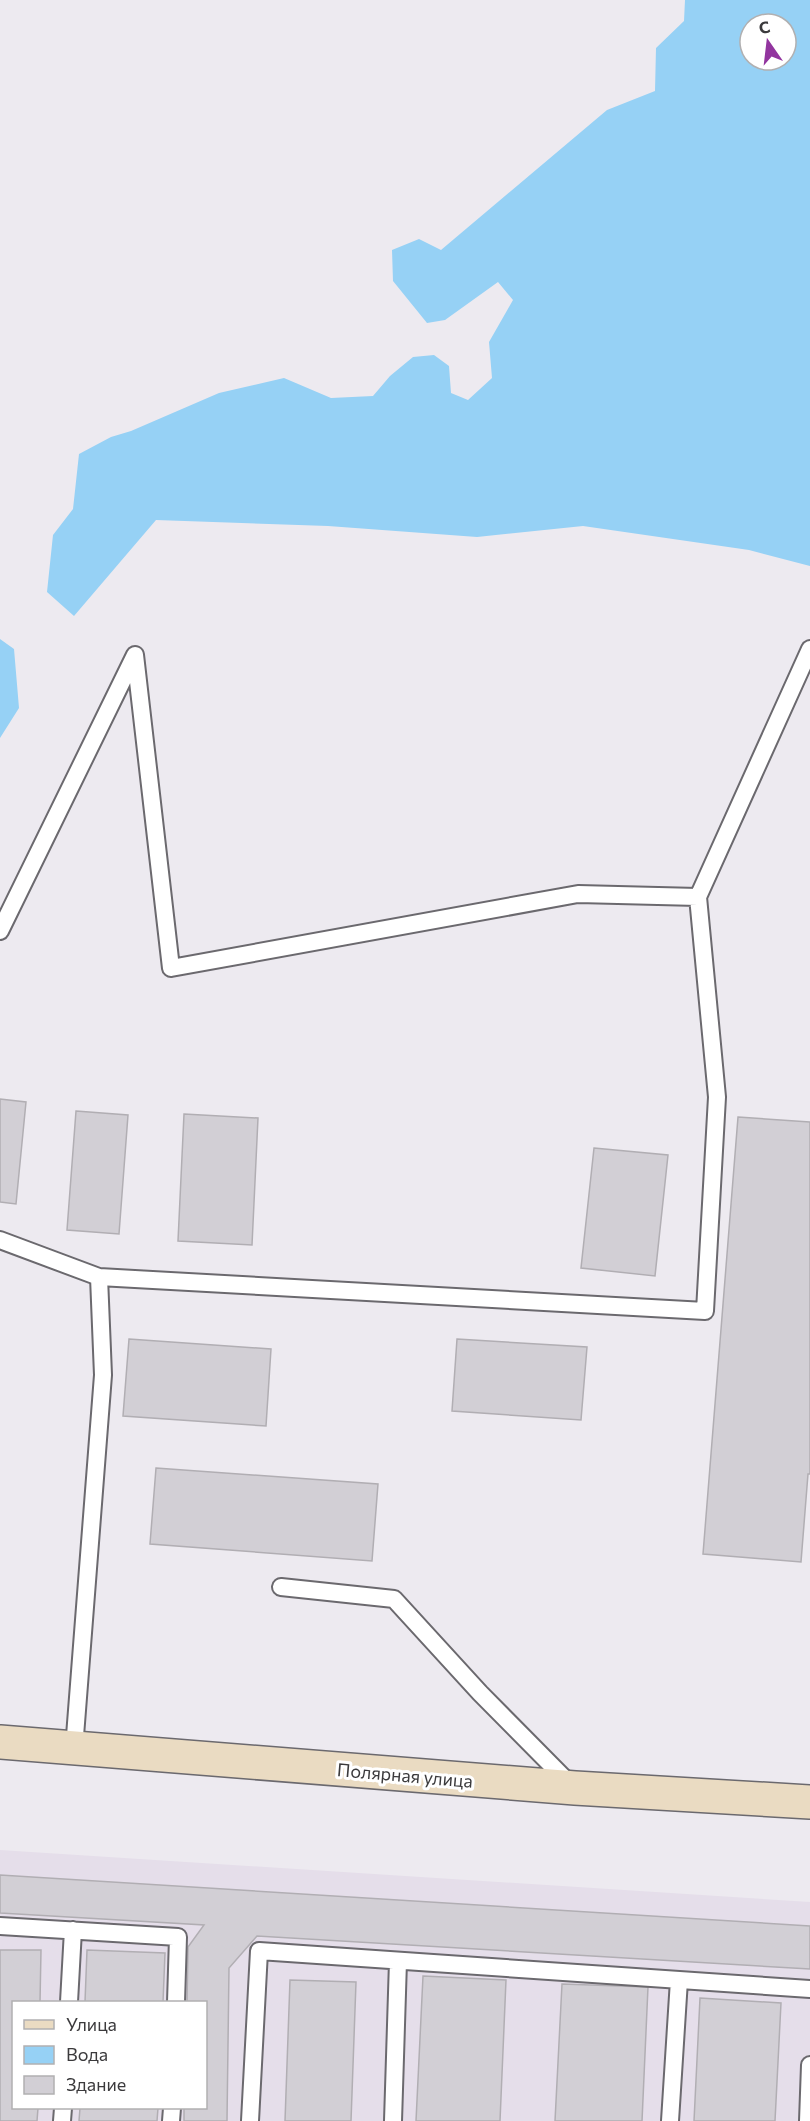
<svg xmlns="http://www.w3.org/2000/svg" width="810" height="2121" viewBox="0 0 810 2121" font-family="Commissioner,sans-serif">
<rect width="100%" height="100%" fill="#edeaf0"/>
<path fill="#e5deea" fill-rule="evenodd" d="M0,1850L810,1902V2121H0ZM14,2002H206V2108H14Z"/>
<path fill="#96d1f5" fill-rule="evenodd" d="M685,0H810V566L749,550L583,526L477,537L328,526L156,520L74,616L47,592L53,535L73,509L79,454L111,437L131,431L219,393L284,378L331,398L373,396L390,376L413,357L434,355L449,366L451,393L468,400L492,378L489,342L513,300L498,282L445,320L427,323L393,281L392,250L419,239L441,250L607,110L655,91L656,48L684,21ZM750,24H786V60H750Z
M0,639L14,649L19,708L0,738Z"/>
<path fill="#d2cfd5" stroke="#b1aeb3" stroke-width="1.5" d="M0,1099L26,1102L16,1204L0,1202Z
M76,1111L128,1115L119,1234L67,1230Z
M184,1114L258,1118L252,1245L178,1241Z
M738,1117L810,1122V1474H808L801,1562L703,1554Z
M594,1148L668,1155L655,1276L581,1268Z
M129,1339L271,1349L266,1426L123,1416Z
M457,1339L587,1347L581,1420L452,1411Z
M156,1468L378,1484L372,1561L150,1544Z
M0,1875L810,1926V1969L257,1936L229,1968L227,2121H184V2108H206V2002H187L188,1947L204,1925L0,1913Z
M0,1950H41L40,2002H14V2108H38L37,2121H0Z
M87,1950L165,1953L163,2002H85Z
M423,1976L506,1980L500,2121H416Z
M290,1980L356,1982L351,2121H285Z
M562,1984L648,1987L642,2121H555Z
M700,1998L781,2003L775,2121H694Z
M80,2108H158L157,2121H79Z"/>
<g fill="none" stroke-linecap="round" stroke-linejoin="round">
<g stroke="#6b696e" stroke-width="20">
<path id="lane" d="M0,931L135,655L171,968L578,894L698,897L810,649
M0,1240L99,1277L103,1375L74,1749
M99,1277L705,1311L717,1097L698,897
M281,1587L394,1599L480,1693L572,1786
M0,1926L178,1937L176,2002
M69,2002L73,1930
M62,2121L63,2108
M171,2121L172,2108
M250,2121L259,1951L810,1989
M393,2121L398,1961
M670,2121L679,1980
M808,2121L810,2065"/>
</g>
<g stroke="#6b696e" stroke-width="36">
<path id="secondary" d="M0,1742L575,1788L810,1802"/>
</g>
<use href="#lane" stroke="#fff" stroke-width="16"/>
<use href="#secondary" stroke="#eadbc2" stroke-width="33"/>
</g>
<g text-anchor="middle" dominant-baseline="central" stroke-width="6" stroke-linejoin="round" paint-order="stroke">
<g font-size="18" fill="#3b3a3c" stroke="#fff">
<text transform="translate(405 1775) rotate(5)">Полярная улица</text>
</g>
</g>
<rect x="12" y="2001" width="195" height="108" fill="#ffffff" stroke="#b1b0b1" stroke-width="1.5"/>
<rect x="24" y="2020" width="30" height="9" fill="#eadbc2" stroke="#b1b0b1" stroke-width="1.5"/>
<text x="66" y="2031" font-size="18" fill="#3b3a3c">Улица</text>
<rect x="24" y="2046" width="30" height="18" fill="#96d1f5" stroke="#b1b0b1" stroke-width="1.5"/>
<text x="66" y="2061" font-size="18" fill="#3b3a3c">Вода</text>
<rect x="24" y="2076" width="30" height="18" fill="#d2cfd5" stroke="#b1b0b1" stroke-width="1.5"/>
<text x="66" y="2091" font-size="18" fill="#3b3a3c">Здание</text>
<g transform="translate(768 42) rotate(346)"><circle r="28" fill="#ffffff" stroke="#b1b0b1" stroke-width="1.5"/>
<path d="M0-4.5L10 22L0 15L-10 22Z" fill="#92359f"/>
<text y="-9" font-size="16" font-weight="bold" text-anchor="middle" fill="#3b3a3c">С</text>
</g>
</svg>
